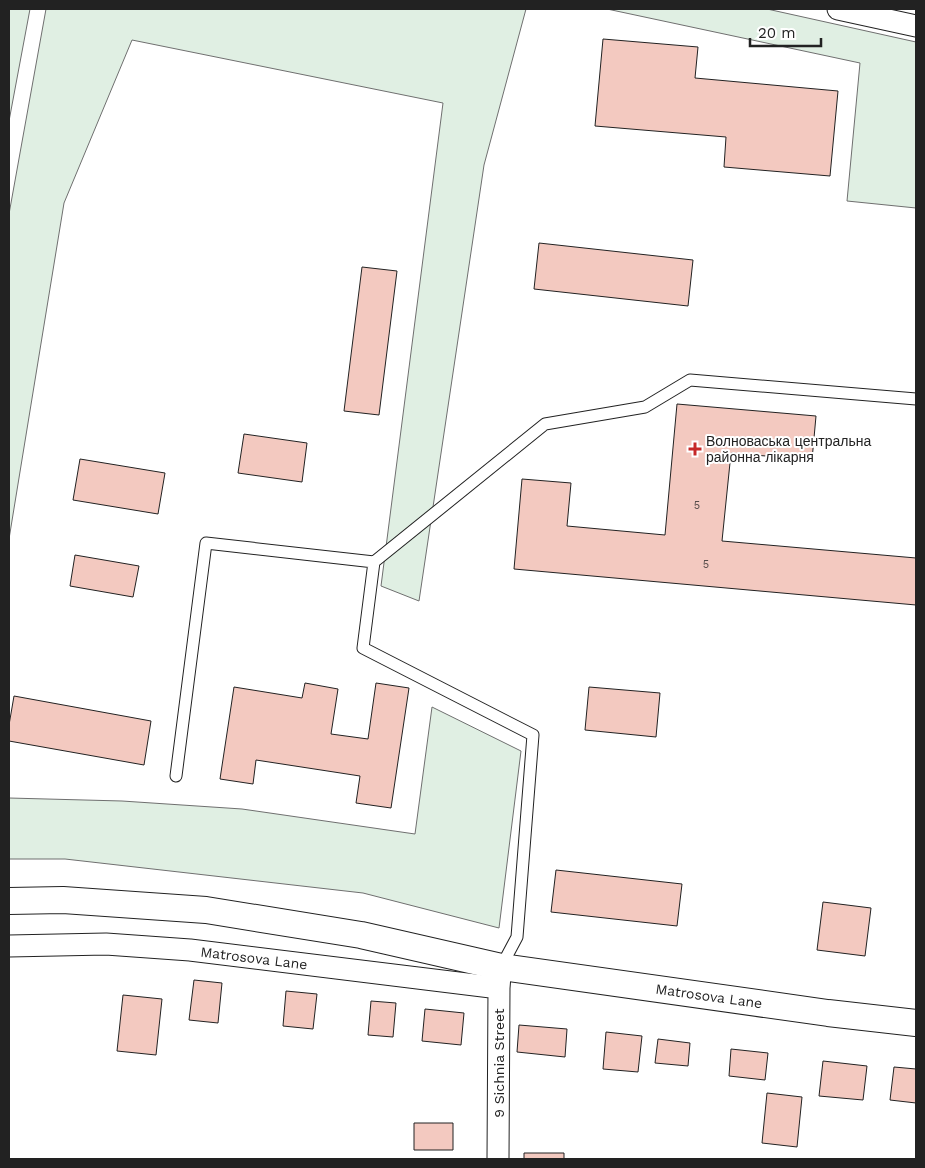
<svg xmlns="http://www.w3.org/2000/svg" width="925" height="1168" viewBox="0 0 925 1168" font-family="'Work Sans',sans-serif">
<rect width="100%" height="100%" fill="#fff"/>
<path fill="#e0efe3" stroke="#6f6f6f" d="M9,9H30L9,121Z
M46,9H526L484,165L419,601L381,586L443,103L132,40L64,203L9,539V214Z
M607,9H767L916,42V208L847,201L860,63Z
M432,707L521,751L499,928L363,893L65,859H9V798L122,801L242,809L415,834Z"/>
<path fill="#f3c9c0" stroke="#222" d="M603,39L698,47L695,78L838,91L830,176L724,167L726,137L595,126Z
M539,243L693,260L688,306L534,289Z
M362,267L397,271L379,415L344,411Z
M677,404L816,416L812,460L731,453L722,541L916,558V605L514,569L522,479L571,483L567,526L665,535Z
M244,434L307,443L302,482L238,473Z
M80,459L165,473L158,514L73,500Z
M75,555L139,566L133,597L70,586Z
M305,683L338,689L331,734L368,739L376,683L409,688L391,808L356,803L360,776L256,760L253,784L220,779L234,687L302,698Z
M589,687L660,693L656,737L585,730Z
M14,696L151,721L144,765L9,741V725Z
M556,870L682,884L677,926L551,912Z
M823,902L871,908L865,956L817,950Z
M194,980L222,983L218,1023L189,1020Z
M286,991L317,994L313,1029L283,1026Z
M123,995L162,999L156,1055L117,1051Z
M371,1001L396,1003L393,1037L368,1035Z
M425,1009L464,1013L461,1045L422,1041Z
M519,1025L567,1029L565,1057L517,1052Z
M606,1032L642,1036L638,1072L603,1069Z
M658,1039L690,1043L688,1066L655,1063Z
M731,1049L768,1053L765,1080L729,1076Z
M823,1061L867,1066L863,1100L819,1096Z
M894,1067L916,1069V1103L890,1100Z
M767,1093L802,1097L797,1147L762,1143Z
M414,1123H453V1150H414Z
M524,1153H564V1159H524Z"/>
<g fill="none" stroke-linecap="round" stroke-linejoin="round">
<g stroke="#222" stroke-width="13">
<path id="service" d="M374,562L363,648L533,735L517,937L501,967
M176,776L206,543L374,562L545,424L645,407L690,380L916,399"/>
</g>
<g stroke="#222" stroke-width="23">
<path id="minor" d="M838,9L916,26
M9,946L106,944L190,950L499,988
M498,1159L499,988L500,975"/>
</g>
<g stroke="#222" stroke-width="28">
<path id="tertiary" d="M9,901L63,900L206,910L361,935L501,967L828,1013L916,1023"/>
</g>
<use href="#service" stroke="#fff" stroke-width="11"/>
<use href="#minor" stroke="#fff" stroke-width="21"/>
<use href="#tertiary" stroke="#fff" stroke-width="26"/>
</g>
<path fill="#c62828" stroke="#fff" stroke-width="2" d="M692.5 441.5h5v5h5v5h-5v5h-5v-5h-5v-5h5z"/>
<g text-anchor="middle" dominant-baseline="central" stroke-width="4" stroke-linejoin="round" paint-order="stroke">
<g font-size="11" fill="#564c4a">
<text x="697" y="505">5</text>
<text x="706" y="564">5</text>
</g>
<g font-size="14" fill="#222" stroke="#fff" text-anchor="start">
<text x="706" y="441">Волноваська центральна<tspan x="706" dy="16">районна лікарня</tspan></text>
</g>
<g font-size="14" fill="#222" stroke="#fff">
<text transform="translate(254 958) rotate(7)">Matrosova Lane</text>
<text transform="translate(709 996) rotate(8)">Matrosova Lane</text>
<text transform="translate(499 1063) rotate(-90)">9 Sichnia Street</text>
</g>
</g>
<rect width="925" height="1168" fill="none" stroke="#222222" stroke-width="20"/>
<path d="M750 38v8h71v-8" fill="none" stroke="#222222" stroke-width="2.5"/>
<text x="758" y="38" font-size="15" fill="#222222" stroke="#ffffff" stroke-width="4" paint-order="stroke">20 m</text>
</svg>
